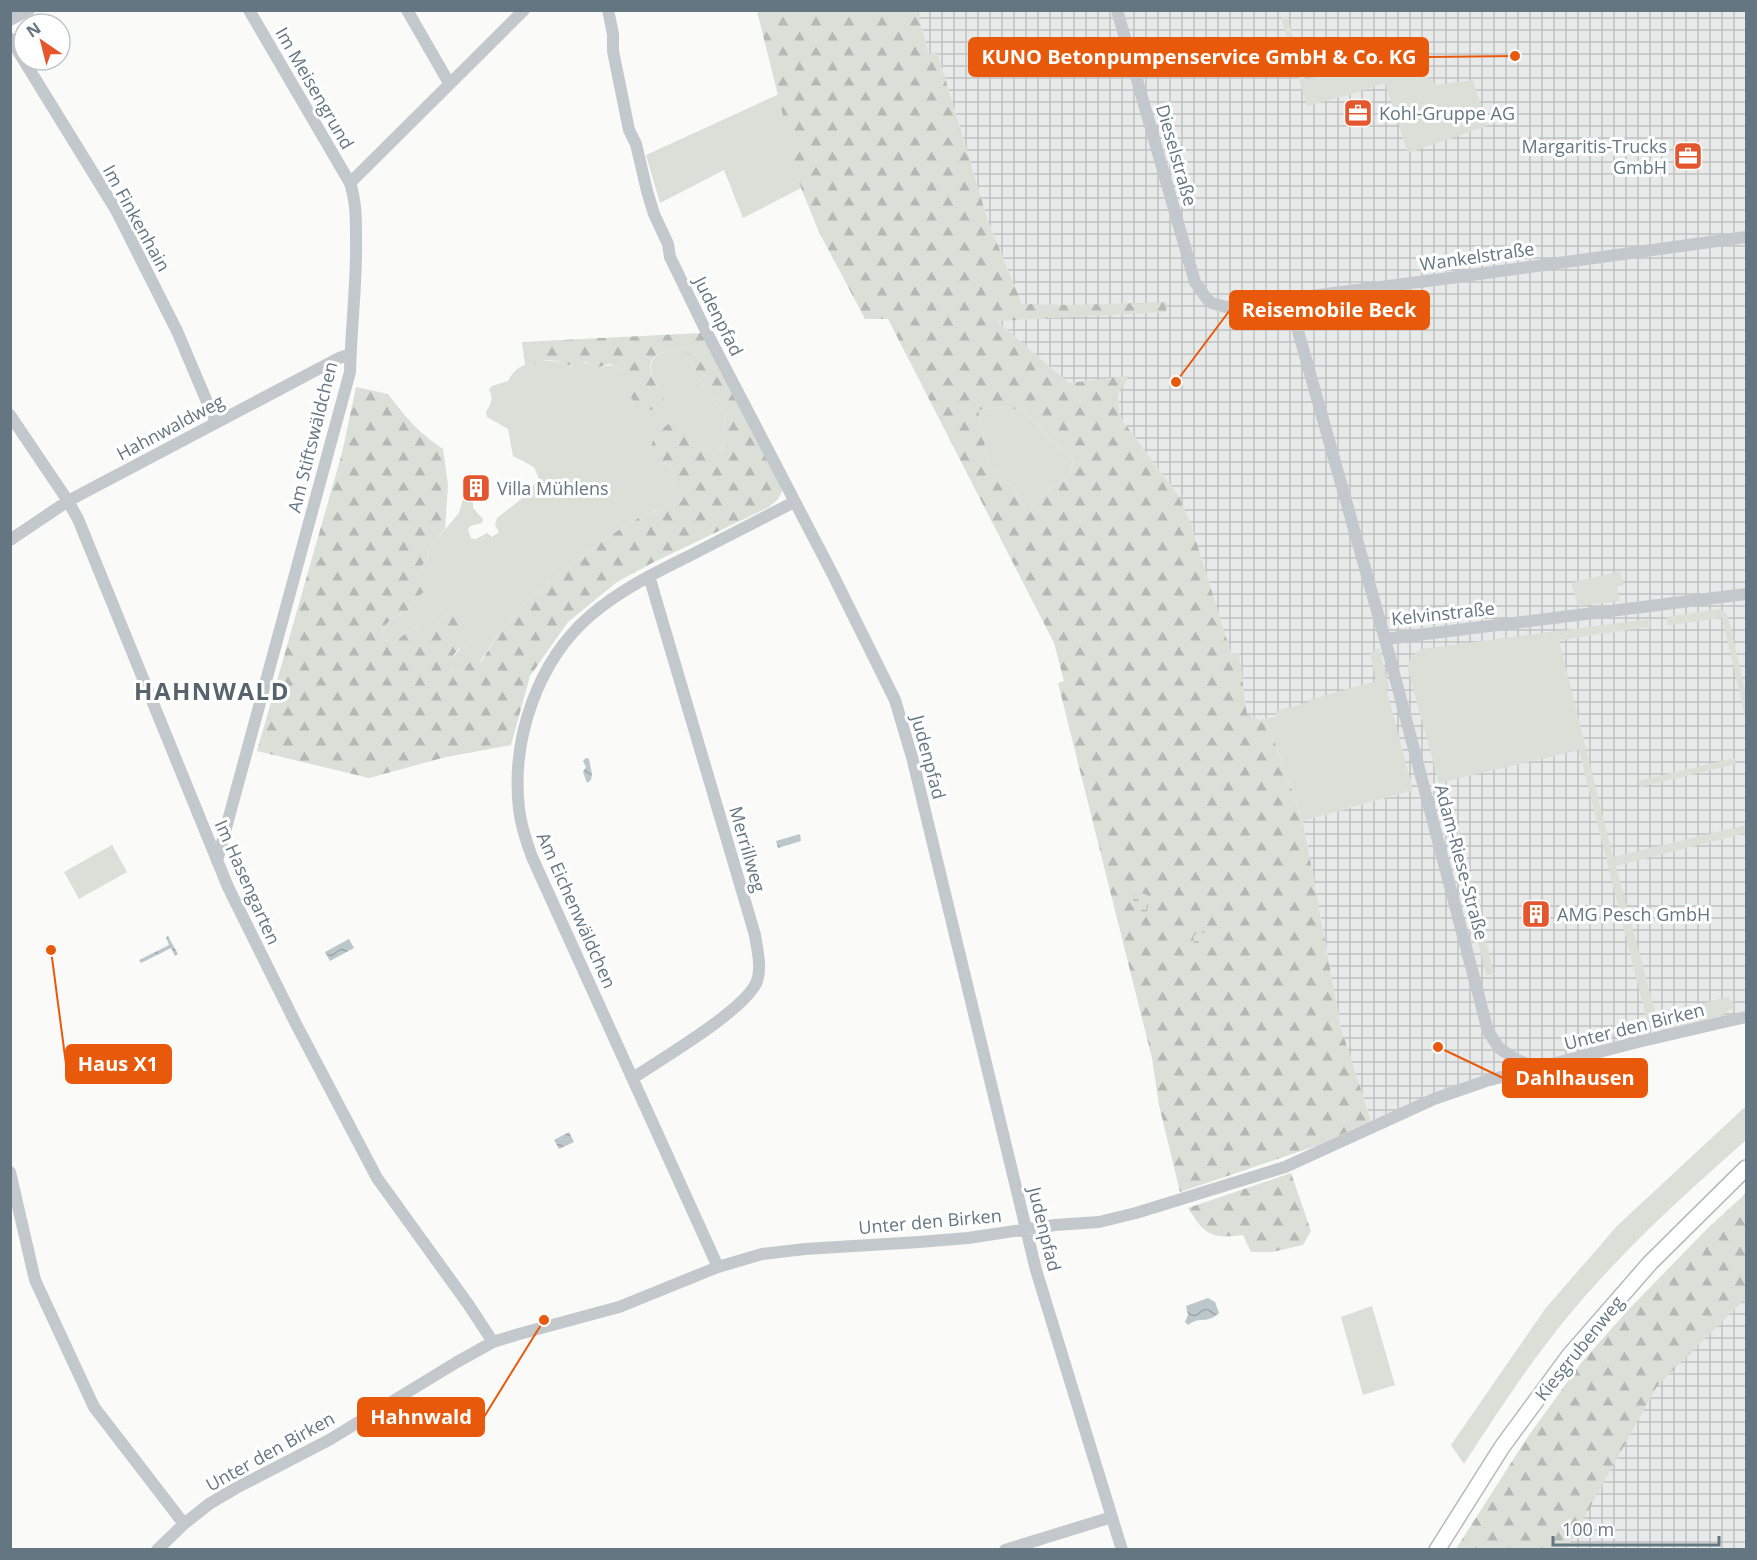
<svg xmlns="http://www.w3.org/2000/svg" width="1757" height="1560" viewBox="0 0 1757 1560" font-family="'Open Sans',sans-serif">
<defs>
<pattern id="industrial-grid" width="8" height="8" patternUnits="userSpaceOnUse" patternTransform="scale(1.5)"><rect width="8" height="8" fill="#e8e9e9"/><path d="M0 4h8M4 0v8" fill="none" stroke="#c0c1c2"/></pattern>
<pattern id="forest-firs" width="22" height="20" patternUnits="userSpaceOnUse" patternTransform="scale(1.5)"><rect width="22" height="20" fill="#dadfd7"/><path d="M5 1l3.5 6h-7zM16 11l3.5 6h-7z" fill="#b4b9b4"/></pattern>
<pattern id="wetland-marsh" width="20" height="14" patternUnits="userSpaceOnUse" patternTransform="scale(1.5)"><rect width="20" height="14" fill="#dadfd7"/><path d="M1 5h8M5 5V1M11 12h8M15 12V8" fill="none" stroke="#b4b9b4"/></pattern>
<pattern id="water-waves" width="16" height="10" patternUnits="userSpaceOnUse" patternTransform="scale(1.5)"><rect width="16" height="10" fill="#bbc7cb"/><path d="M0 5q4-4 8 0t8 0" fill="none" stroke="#9ca6aa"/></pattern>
</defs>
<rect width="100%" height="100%" fill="#fafaf8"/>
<path fill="url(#industrial-grid)" d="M917,11H1746V1012L1665,1031L1371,1121L1341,1028L1303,821L1413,790L1385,688L1259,720L1247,714L1239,653L1231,654L1190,521L1178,495L1120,417L1118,394L1069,383L997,321L1031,319L1022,304L988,221L937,51L929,54Z
M1746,1268V1549L1531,1550Z"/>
<path fill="#dadfd7" d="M1287,16L1305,80L1345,68H1366L1383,72L1399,68L1419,70L1437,85L1473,80L1487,126L1408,153L1385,83L1345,96L1307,106L1281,18Z
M779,94L801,188L743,218L724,170L660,203L646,155Z
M685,347L697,376L724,414L725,438L722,448L715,455L707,451L702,444L663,463L671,465L674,472L673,480L684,500L672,506L645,514L611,535L549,582L520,608L499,633L480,662H470L458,672L452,671L450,665V660L460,649L448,613L425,635L413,628L393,643L384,640L382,629L392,618L408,611L421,594L430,589L424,572L421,567L427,559L431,546L459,513L463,499L469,496L473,499V508L483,519L482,523L470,526L468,530L471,538L476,539L487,533L492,537L499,532L495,525L497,518L520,500L539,479L534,467L513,456L508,429L487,417L486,412C491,404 494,398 489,390L492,386L508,381C510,378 511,375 513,373C525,359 557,357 572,367C585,362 584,362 597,366C604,368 607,363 617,367C625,390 637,385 659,389C653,381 645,362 658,355C665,351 677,349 685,347Z
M1006,406L1022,412L1038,423L1051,442L1074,461L1068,476L1038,499L1028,513L1011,486L989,466L978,410Z
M1620,571L1624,585L1617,587L1620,601L1578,606L1571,583Z
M1718,609L1724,611L1728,616L1746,694V720L1722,618L1668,625L1666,617Z
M1650,619V627L1559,640L1613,857L1746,825V833L1616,866L1656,1015L1728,997L1734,1004L1733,1008L1714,1020L1665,1031L1650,1027L1646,1017L1579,750L1439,783L1408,670C1408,660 1413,653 1422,649Z
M1379,648L1389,687L1386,688L1413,790L1303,821L1271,732L1267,724L1259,720L1276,716L1275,711L1309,702V700L1376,681L1370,653Z
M1734,758L1736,764L1640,787L1638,781Z
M1456,818L1494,974L1486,975L1448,821Z
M112,845L127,872L79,899L64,872Z
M1746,1106V1140C1684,1195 1622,1251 1569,1315C1530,1362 1497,1413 1464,1464L1451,1445L1545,1309L1617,1226Z
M1372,1306L1395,1385L1363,1395L1341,1317Z"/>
<path fill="url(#forest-firs)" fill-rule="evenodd" d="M757,11H917L929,54L937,51L988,221L1022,304L1072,305L1167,302L1166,312L997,321L1069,383L1129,376L1118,394L1120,417L1178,495L1190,521L1231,653H1239L1247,714L1267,724L1271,732L1303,821L1341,1028L1371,1121L1316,1146L1180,1192L1159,1105L1152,1058L1058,683L1064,681L1054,643L888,319H865L819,232L801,188ZM1006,406L1022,412L1038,423L1051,442L1074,461L1068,476L1038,499L1028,513L1011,486L989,466L978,410Z
M701,333L783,490L778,499L769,507L654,562L617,582L568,622L530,676L511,745L446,757L369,778L257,751L342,453L356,387L388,394C406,418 418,432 443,449L448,485L445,529L431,546L427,559L421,567L424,572L429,573L431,580L430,589L421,594L408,611L392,618L382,629L384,640L393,643L413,628L425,635L448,613L459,618L465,642C458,652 446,657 452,671L458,672L470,662H481L499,633L520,608L549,582L611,535L645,514L672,506L683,500L673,480L674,472L671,465C640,458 650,436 670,423L702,444L707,451L715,455L722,448L725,438L724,414L697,376L685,347C677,349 665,351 657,355C641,365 658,388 664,399L659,405L652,410C638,407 627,398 626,384L621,379L617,367L609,364L599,367L585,362L575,367L557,361L548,360L525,365L522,342Z
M1291,1173L1311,1231L1303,1245L1272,1252H1251L1243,1235C1211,1239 1205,1235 1188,1208Z
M1746,1193V1298L1657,1386L1567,1549H1456L1527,1438L1581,1363L1629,1309L1707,1229Z"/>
<path fill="url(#wetland-marsh)" d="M1136,891L1147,895L1149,901L1147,912L1144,914L1138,912L1134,909L1133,894Z
M1204,931L1206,933C1206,940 1204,944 1197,946L1194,944L1193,937L1197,932Z"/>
<path fill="url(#water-waves)" d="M586,758L589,759L592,774L591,780L587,783L583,772L586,767L583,761Z
M800,834L801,841L778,848L776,841Z
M168,936L178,954L175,956L171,948L141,963L139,960L169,945L166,937Z
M349,939L354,948L330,961L325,952Z
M569,1132L574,1142L559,1149L554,1140Z
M1208,1298L1215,1302L1219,1313C1206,1325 1202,1315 1188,1325L1185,1322L1188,1315L1186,1306Z"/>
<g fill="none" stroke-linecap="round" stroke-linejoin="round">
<g stroke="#b5babe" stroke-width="18">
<path id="major" d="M1437,1550L1502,1447L1569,1356L1650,1263L1746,1168"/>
</g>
<path stroke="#c3c8cc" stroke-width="12" d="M407,10L449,83
M608,10L613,34V51L629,130L636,144L647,191L654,214L668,244L670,257L705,329L832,573L895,700L912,757L1036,1270L1122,1550
M1117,10L1195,282L1207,299L1212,303L1226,307L1450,278L1746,237
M10,20L29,10
M10,38L116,210L177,331L216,423
M350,183L524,10
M1289,299L1385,639L1488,1031L1499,1048L1515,1059L1539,1068
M10,415L68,501L78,519L228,887L296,1024L377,1178L468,1304L493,1342
M10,540L68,501L339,358L351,354
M1385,639L1746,594
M217,861L350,372C351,327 357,283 356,238C356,219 356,201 350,183L249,10
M633,1078C661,1059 747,1009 757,981C762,967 757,949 755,935L649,576
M10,1172L35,1280L94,1407L184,1524
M718,1267L532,857C526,841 521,826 519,809C511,740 537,661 591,615C620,590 655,573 689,556C724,538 759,520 794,502
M157,1550L184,1524L209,1504L236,1488L329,1440L457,1362L493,1342L519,1334L619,1307L718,1267L762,1254L805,1249L919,1242L968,1238L1055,1225L1099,1222L1136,1213L1285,1167L1434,1099L1486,1081L1638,1042L1746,1017
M1005,1550L1112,1517"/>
<use href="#major" stroke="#fff" stroke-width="15"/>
</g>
<defs>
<g id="office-square" transform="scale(1.5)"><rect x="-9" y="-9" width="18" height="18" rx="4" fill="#e4572e" stroke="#fff"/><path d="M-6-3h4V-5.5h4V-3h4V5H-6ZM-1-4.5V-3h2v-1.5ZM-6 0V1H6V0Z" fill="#fff"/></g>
<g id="building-square" transform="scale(1.5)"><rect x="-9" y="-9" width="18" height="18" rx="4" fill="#e4572e" stroke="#fff"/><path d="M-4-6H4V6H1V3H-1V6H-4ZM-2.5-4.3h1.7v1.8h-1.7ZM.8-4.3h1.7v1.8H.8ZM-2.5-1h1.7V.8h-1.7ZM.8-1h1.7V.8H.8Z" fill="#fff"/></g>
</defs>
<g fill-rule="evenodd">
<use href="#office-square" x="1358" y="113"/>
<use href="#office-square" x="1688" y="156"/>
<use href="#building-square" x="476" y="488"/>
<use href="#building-square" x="1536" y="914"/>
</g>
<g text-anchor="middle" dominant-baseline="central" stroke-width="6" stroke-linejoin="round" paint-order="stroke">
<g font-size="18" fill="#657683" stroke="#fff">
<text transform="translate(315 88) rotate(60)">Im Meisengrund</text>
<text transform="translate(1177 155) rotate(74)">Dieselstraße</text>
<text transform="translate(137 218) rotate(61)">Im Finkenhain</text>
<text transform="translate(1477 256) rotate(-8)">Wankelstraße</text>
<text transform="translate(719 316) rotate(63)">Judenpfad</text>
<text transform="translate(170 427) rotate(-28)">Hahnwaldweg</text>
<text transform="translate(312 437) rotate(-76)">Am Stiftswäldchen</text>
<text transform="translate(1443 613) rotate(-6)">Kelvinstraße</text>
<text transform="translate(929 757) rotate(75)">Judenpfad</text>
<text transform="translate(748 849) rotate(74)">Merrillweg</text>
<text transform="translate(1462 862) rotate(75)">Adam-Riese-Straße</text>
<text transform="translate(248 882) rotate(66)">Im Hasengarten</text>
<text transform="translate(577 910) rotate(66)">Am Eichenwäldchen</text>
<text transform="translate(1634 1026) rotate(-14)">Unter den Birken</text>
<text transform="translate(930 1221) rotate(-5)">Unter den Birken</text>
<text transform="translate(1045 1229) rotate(76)">Judenpfad</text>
<text transform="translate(1579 1348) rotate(-51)">Kiesgrubenweg</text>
<text transform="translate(270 1451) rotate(-29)">Unter den Birken</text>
</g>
<g font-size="18" fill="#657683" stroke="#fff" text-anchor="start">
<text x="1379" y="113">Kohl-Gruppe AG</text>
<text x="1667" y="146" text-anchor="end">Margaritis-Trucks<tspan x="1667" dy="21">GmbH</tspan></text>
<text x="497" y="488">Villa Mühlens</text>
<text x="1557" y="914">AMG Pesch GmbH</text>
</g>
<g font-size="24" font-weight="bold" letter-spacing="1.5" fill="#57646e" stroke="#fff">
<text x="212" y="690">HAHNWALD</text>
</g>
</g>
<path fill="none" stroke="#e8590c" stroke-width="2" d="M1515 56L1428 57M1176 382L1230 310M51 950L66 1064M1438 1047L1503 1078M544 1320L484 1417"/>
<g fill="#e8590c" stroke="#fff" stroke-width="2">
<circle cx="1515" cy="56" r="6"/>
<circle cx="1176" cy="382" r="6"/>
<circle cx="51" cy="950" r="6"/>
<circle cx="1438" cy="1047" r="6"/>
<circle cx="544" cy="1320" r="6"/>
</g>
<g fill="#e8590c" stroke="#e8590c" stroke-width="2">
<rect x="969" y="38" width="459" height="38" rx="6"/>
<rect x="1230" y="291" width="199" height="38" rx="6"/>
<rect x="66" y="1045" width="105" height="38" rx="6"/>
<rect x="1503" y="1059" width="144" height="38" rx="6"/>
<rect x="358" y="1398" width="126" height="38" rx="6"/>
</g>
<g font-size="20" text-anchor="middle" font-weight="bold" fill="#fff">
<text x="1199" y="64">KUNO Betonpumpenservice GmbH &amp; Co. KG</text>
<text x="1329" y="317">Reisemobile Beck</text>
<text x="118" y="1071">Haus X1</text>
<text x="1575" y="1085">Dahlhausen</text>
<text x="421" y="1424">Hahnwald</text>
</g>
<rect width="1757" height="1560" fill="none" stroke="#657683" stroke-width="24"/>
<g transform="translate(42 42) rotate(325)"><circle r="28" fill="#ffffff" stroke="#c1c8cd" stroke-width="1.5"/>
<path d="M0-4.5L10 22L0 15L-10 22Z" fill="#e4572e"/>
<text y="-9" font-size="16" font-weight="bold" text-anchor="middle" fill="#657683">N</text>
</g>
<path d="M1553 1536v9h166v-9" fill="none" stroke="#657683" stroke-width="3"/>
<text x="1562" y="1536" font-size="18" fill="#657683" stroke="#ffffff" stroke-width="4.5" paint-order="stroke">100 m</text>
</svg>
